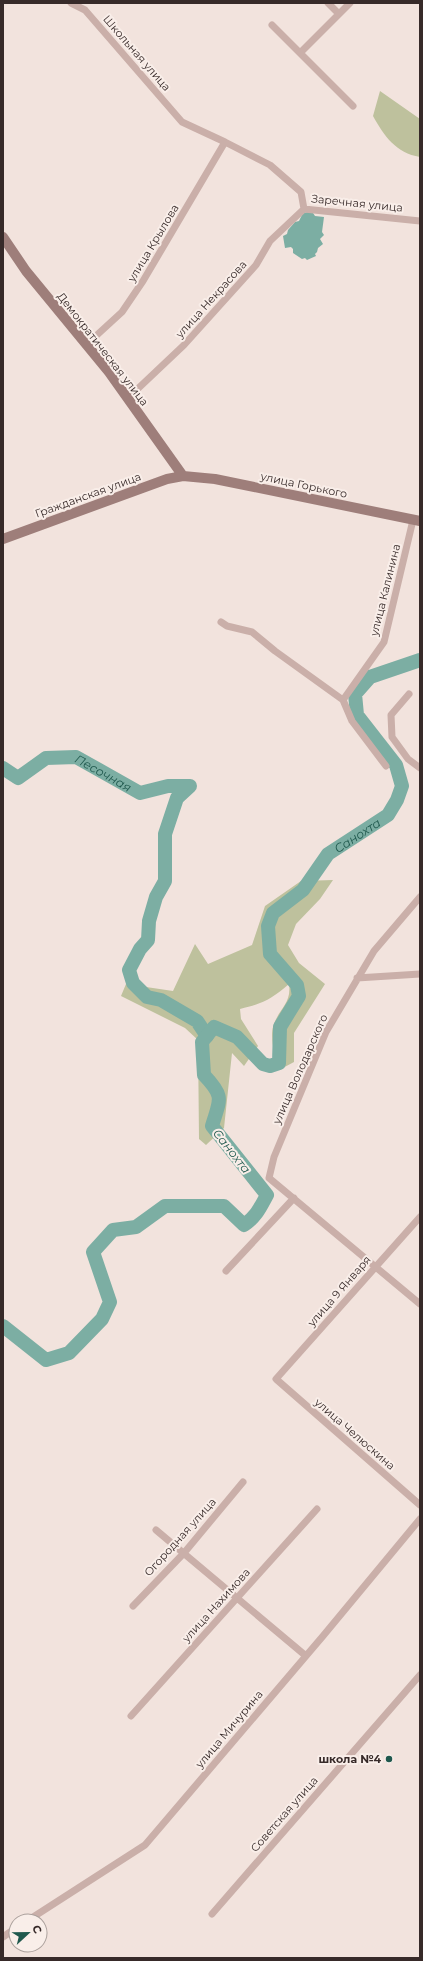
<svg xmlns="http://www.w3.org/2000/svg" width="423" height="1961" viewBox="0 0 423 1961" font-family="Montserrat,sans-serif">
<rect width="100%" height="100%" fill="#f2e3dd"/>
<path fill="#bec19d" d="M380,91L420,119V157C396,153 384,136 373,116Z
M333,880L320,899L296,924L288,945L299,963L325,984L294,1033V1062L279,1070C275,1059 270,1038 273,1027C278,1009 292,1004 289,984C272,999 262,1004 240,1009L241,1019L258,1046L244,1066L232,1053L224,1128L206,1145L199,1139L198,1040L185,1028L121,996L126,984L173,991L195,944L208,964L252,945L265,906L301,881Z"/>
<path fill="#7caea3" d="M308,212L313,213L315,216L324,217L322,232L324,235L320,239L323,244L318,248L317,252L315,254L316,256L307,260L305,258L302,259L293,253V249L291,247L285,248L283,236L287,234L288,230L295,222L299,221L303,213Z"/>
<g fill="none" stroke-linecap="round" stroke-linejoin="round">
<g stroke="#7caea3" stroke-width="14">
<path id="s1" d="M3,768L18,778L46,758L76,757L140,793L168,786H190L177,798L165,834V881L156,897L149,921L148,940L140,949L129,970L133,983L147,997L161,1000L197,1021L207,1036"/>
<path id="s2" d="M3,1326L46,1360L69,1353L102,1319L110,1302L93,1252L113,1230L136,1227L165,1206H224L244,1225C256,1217 260,1208 267,1195L212,1126C220,1099 225,1097 204,1075L202,1042L214,1027L237,1037L263,1064L270,1066L279,1063L280,1027L299,996L297,985L270,954L268,926L273,913L303,890L328,854L388,815L397,800L402,786L396,765L357,715L355,694L370,677L420,660"/>
</g>
<path stroke="#caafa9" stroke-width="7" d="M71,3L85,10L182,122L225,142L270,165L301,192L304,209
M328,3L339,14
M350,3L300,53L353,106
M272,25L300,53
M304,209L420,221
M86,345L122,312L143,281L225,142
M128,398L184,345L256,265L270,241L304,209
M221,622L227,626L252,632L275,651L343,700L352,721L386,766
M409,694L391,715L392,737L408,759L420,768
M343,700L384,642L413,520
M420,897L374,951L326,1032L274,1157L269,1178L420,1304
M357,978L420,974
M420,1217L276,1379L420,1505
M226,1271L294,1198
M156,1530L306,1656
M133,1606L184,1553L243,1482
M131,1716L317,1509
M212,1914L420,1675
M27,1921L145,1845L323,1636L420,1519
M3,1937L16,1928"/>
<path stroke="#9e7e7a" stroke-width="10" d="M3,237L26,271L109,372L183,476
M3,539L167,479L183,476L215,479L420,521"/>
</g>
<circle fill="#1f584d" stroke="#f9eee9" stroke-width="1.5" cx="389" cy="1759" r="4"/>
<g text-anchor="middle" dominant-baseline="central" stroke-width="4" stroke-linejoin="round" paint-order="stroke">
<g font-size="11" fill="#372a29" stroke="#f9eee9">
<text transform="translate(137 53) rotate(49)">Школьная улица</text>
<text transform="translate(357 203) rotate(6)">Заречная улица</text>
<text transform="translate(153 243) rotate(-59)">улица Крылова</text>
<text transform="translate(211 299) rotate(-48)">улица Некрасова</text>
<text transform="translate(103 349) rotate(52)">Демократическая улица</text>
<text transform="translate(304 485) rotate(12)">улица Горького</text>
<text transform="translate(88 495) rotate(-20)">Гражданская улица</text>
<text transform="translate(385 590) rotate(-76)">улица Калинина</text>
<text transform="translate(300 1069) rotate(-66)">улица Володарского</text>
<text transform="translate(339 1291) rotate(-49)">улица 9 Января</text>
<text transform="translate(355 1434) rotate(41)">улица Челюскина</text>
<text transform="translate(180 1537) rotate(-48)">Огородная улица</text>
<text transform="translate(216 1605) rotate(-48)">улица Нахимова</text>
<text transform="translate(229 1729) rotate(-50)">улица Мичурина</text>
<text transform="translate(284 1814) rotate(-49)">Советская улица</text>
</g>
<g font-size="11" font-weight="bold" fill="#372a29" stroke="#f9eee9" text-anchor="end">
<text x="381" y="1759">школа №4</text>
</g>
<g font-size="12" font-style="italic" fill="#1f584d" stroke="#f9eee9">
<text stroke="none"><textPath href="#s1" startOffset="114">Песочная</textPath></text>
<text stroke="none"><textPath href="#s2" startOffset="971">Санохта</textPath></text>
<text transform="translate(232 1151) rotate(52)">Санохта</text>
</g>
</g>
<rect width="423" height="1961" fill="none" stroke="#372a29" stroke-width="8"/>
<g transform="translate(28 1933) rotate(68)"><circle r="19" fill="#f9eee9" stroke="#aba09c"/>
<path d="M0-3L7 15L0 10L-7 15Z" fill="#1f584d"/>
<text y="-6" font-size="11" font-weight="bold" text-anchor="middle" fill="#372a29">С</text>
</g>
</svg>
